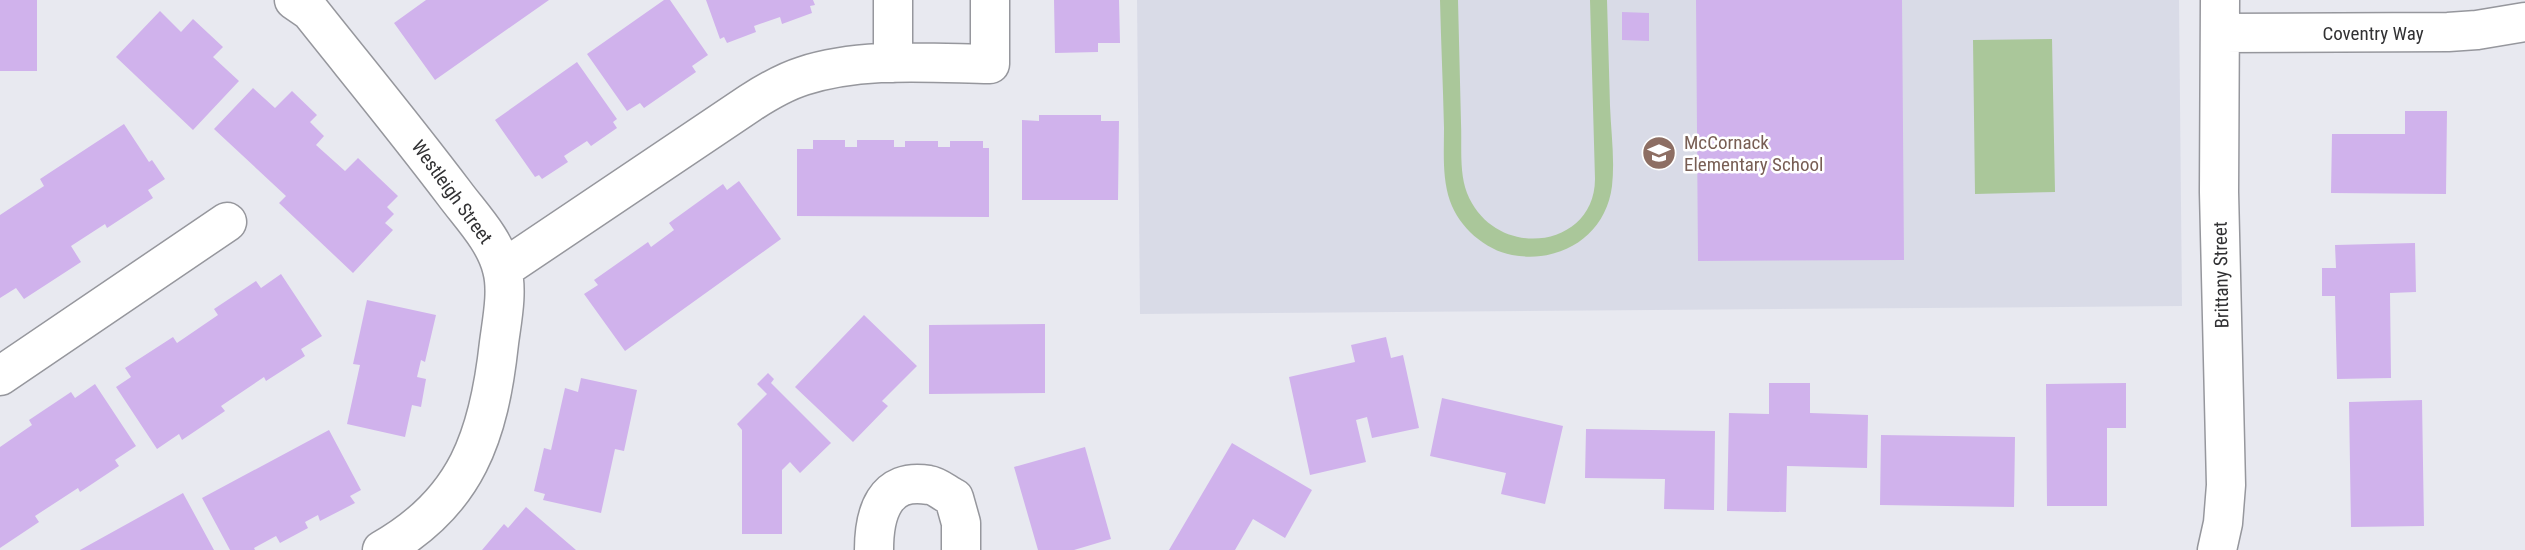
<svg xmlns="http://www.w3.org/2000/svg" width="2525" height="550" viewBox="0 0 2525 550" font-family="'Roboto Condensed',sans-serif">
<rect width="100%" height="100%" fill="#e8e9f0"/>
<path fill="#d9dbe7" d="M1137,0H2179L2182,306L1140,314Z"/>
<path fill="#aac79a" d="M1440,0H1458C1459,41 1460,82 1461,123C1462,145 1459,172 1467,193C1495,262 1595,249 1595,179L1590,0H1607C1608,35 1609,71 1610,106C1611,132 1615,160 1612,186C1606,236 1560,264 1512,255C1485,250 1459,227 1450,201C1442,178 1444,152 1444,128C1443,85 1441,43 1440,0Z
M2052,39L2055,192L1975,194L1973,40Z"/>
<path fill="#d0b2ec" d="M0,0H37V71H0Z
M426,0H549L435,80L394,23Z
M664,0H670L708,55L692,66L696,72L644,108L640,103L627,111L587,54Z
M706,0H813L815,5L810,6L812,13L782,24L780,17L754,26L756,32L727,43L724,37L720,39Z
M1054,0H1119L1120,43H1098V52L1055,53Z
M1696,0H1902L1904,260L1698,261Z
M160,11L181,32L193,19L223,47L213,57L239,81L193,130L116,57Z
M1622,12L1649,13V41L1622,40Z
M577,62L617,119L613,122L617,128L591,146L587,141L564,156L568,162L542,179L539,175L535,177L495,120Z
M253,88L275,108L292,91L317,115L310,122L324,136L316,145L345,171L358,158L398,196L387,207L394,214L385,223L393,230L353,273L279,203L286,196L214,129Z
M2405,111H2447L2446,194L2331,193L2332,134H2405Z
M1039,115H1101V121H1119L1118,200H1022V120L1039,121Z
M124,124L149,162L152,160L165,179L148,190L153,198L107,228L105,224L71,246L81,262L24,299L16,288L0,298V215L44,186L40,179Z
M813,140H845V147H857V140H894V147H905V141H938V147H950V141H983V148H989V217L797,216V149H813Z
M739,181L781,239L625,351L584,294L598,285L594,280L648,242L651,247L674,230L669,223L723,184L727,190Z
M2415,243L2416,292L2390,293L2391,378L2337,379L2335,296H2322V268H2336L2335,245Z
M281,274L322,336L301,349L305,356L266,381L264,377L221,406L225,411L182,440L179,434L157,449L116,387L131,377L125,368L173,337L177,343L218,315L214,309L256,281L261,288Z
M367,300L436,315L425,362L421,360L417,377L426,379L421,407L412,405L405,437L347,424L360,365L353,364Z
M864,315L917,366L882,401L888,406L853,442L795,387Z
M1045,324V393L929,394V325Z
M1386,337L1391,358L1403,355L1419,428L1372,438L1367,417L1356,420L1366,462L1310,475L1289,377L1355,362L1351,345Z
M768,373L774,379L771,383L831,443L800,473L790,462L782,470V534H742V430L737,424L767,394L757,384Z
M581,378L637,390L624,451L615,449L601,513L543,500L545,494L534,491L544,448L551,450L565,388L578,392Z
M1769,383H1810V413L1868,415L1867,468L1787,466L1786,512L1727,511L1729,413L1769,414Z
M2126,383V428H2107V506H2047L2046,384Z
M95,384L136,446L115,460L119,466L80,492L78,488L35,516L39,522L0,548V447L32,425L29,420L71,392L75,398Z
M1442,398L1563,426L1545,504L1501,494L1506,473L1430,456Z
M2422,400L2424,526L2351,527L2349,402Z
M1586,429L1715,431L1714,510L1664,509L1665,479L1585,478Z
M329,430L361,490L350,496L355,503L320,521L318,515L305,522L308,528L280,543L276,536L254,548L255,550H230L202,498Z
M1881,435L2015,437L2014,507L1880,505Z
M1232,443L1312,490L1285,538L1253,519L1235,550H1169Z
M1085,447L1111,539L1074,550H1038L1014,467Z
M183,493L214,550H80Z
M526,507L576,550H482L504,524L508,528Z"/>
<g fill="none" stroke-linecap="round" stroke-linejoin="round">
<g stroke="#96979d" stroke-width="41">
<path id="minor" d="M294,0L310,11L322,26C366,81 411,136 454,193C471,216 495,240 502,269C508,291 502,320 499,343C489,435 467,502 382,550
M2220,33L2448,32L2477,30L2525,22
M893,63V0
M503,269L750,103C767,92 784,82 803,76C862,57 929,63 990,64V0
M0,376L227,222
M874,550C874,514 884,477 929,485C937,486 946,494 954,498L961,523V550
M2217,550L2223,523L2226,485L2219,192L2220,0"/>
</g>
<use href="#minor" stroke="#fff" stroke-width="38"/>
</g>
<defs>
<g id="school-disc" transform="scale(1.75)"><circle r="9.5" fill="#8d6e63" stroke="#fff"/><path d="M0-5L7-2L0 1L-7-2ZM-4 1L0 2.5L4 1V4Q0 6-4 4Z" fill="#fff"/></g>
</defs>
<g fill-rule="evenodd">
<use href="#school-disc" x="1659" y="153"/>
</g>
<g text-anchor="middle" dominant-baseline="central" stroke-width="5" stroke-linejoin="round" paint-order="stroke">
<g font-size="19" fill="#313133" stroke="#fff">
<text x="2373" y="33">Coventry Way</text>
<text transform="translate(452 192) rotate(54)">Westleigh Street</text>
<text transform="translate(2221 275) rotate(-91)">Brittany Street</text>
</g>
<g font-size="19" fill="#785e54" stroke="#fff" text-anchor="start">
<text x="1684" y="142">McCornack<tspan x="1684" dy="22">Elementary School</tspan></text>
</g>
</g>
</svg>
